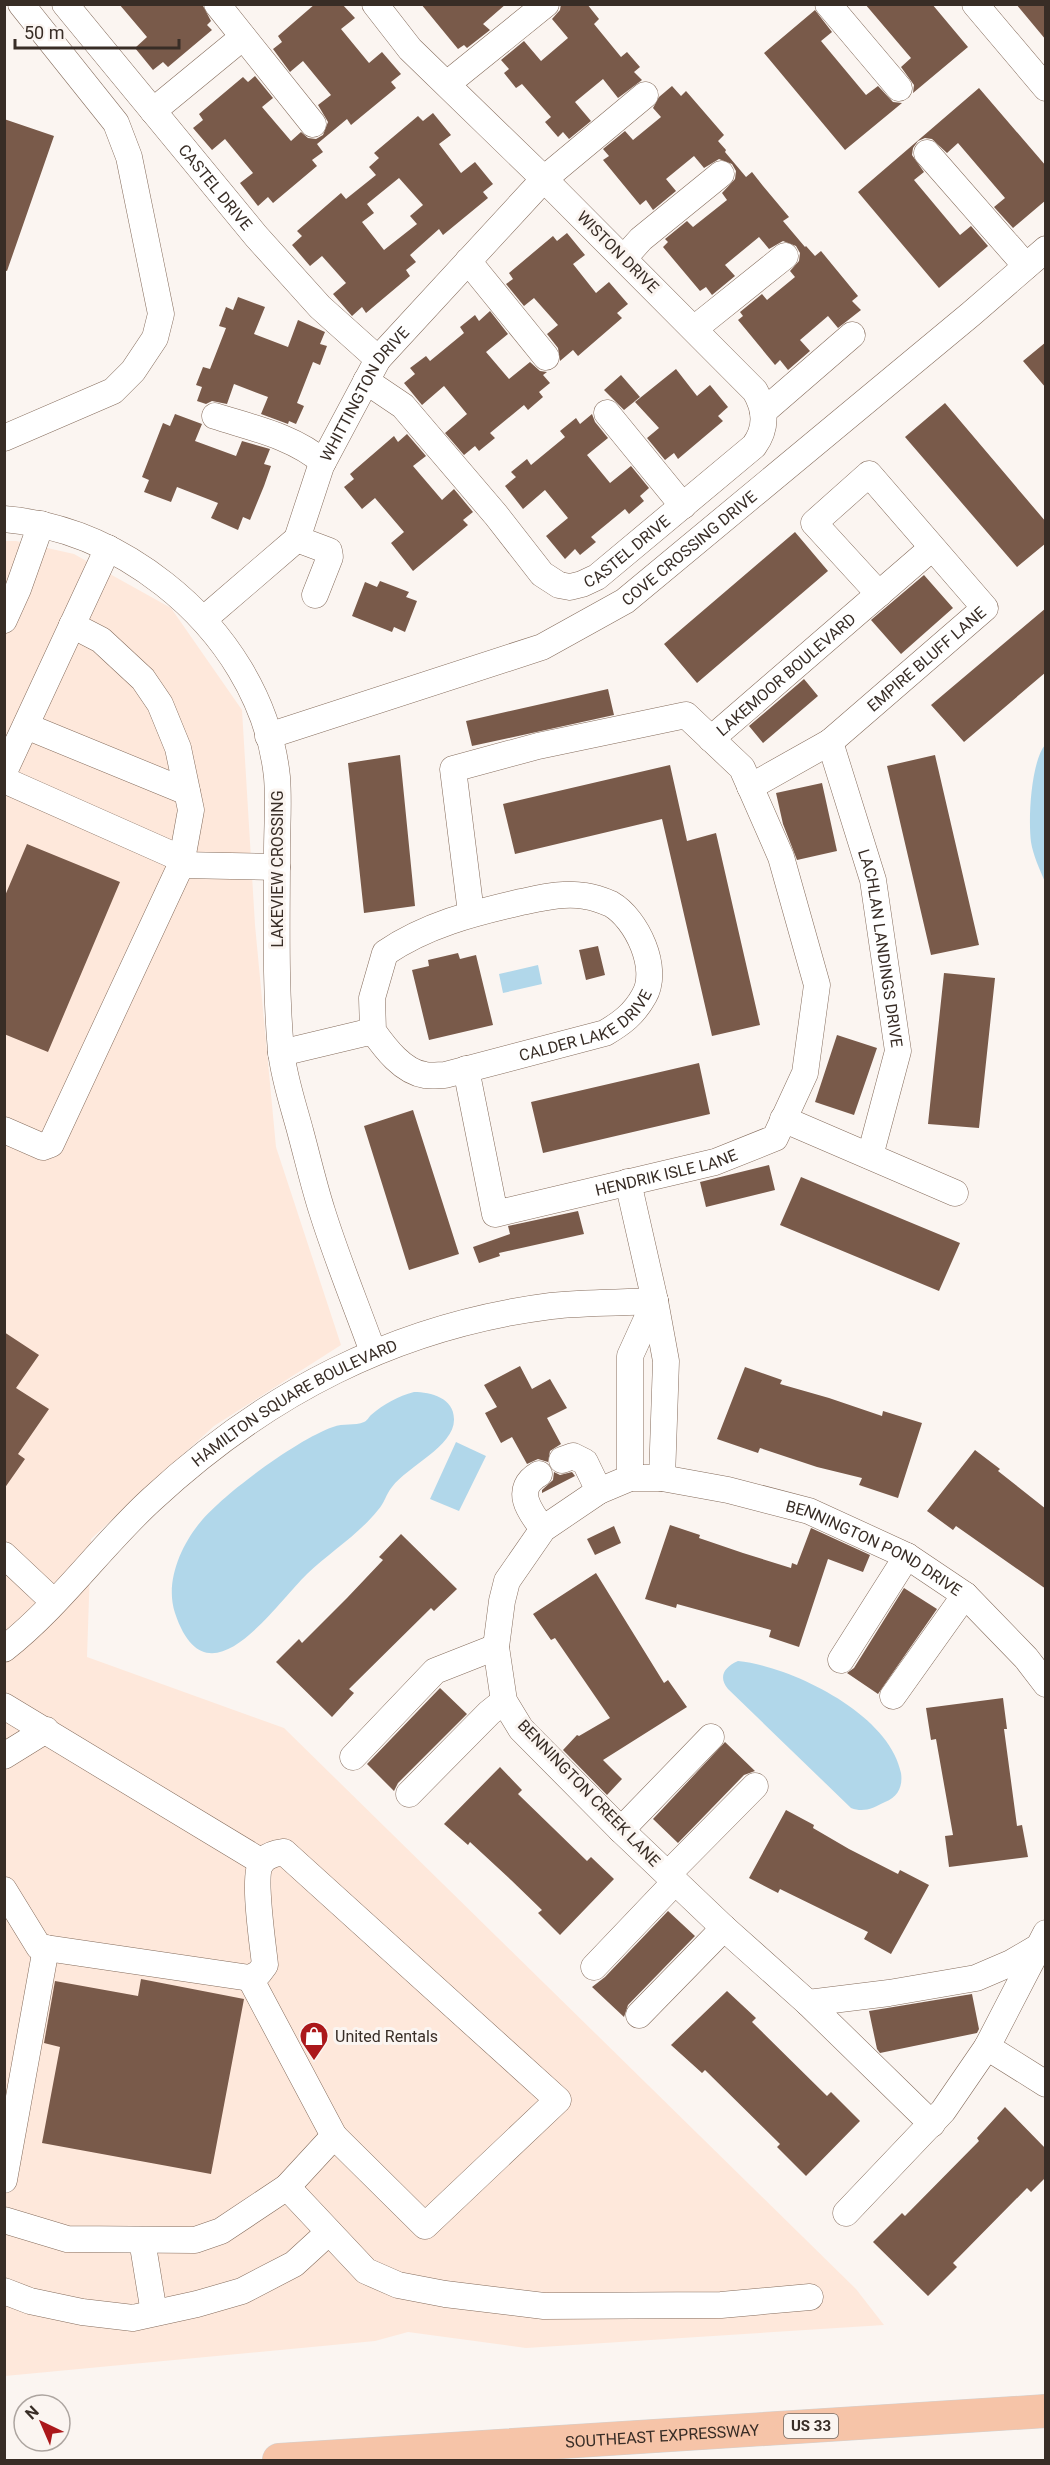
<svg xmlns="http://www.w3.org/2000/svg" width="1050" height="2465" viewBox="0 0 1050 2465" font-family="Roboto,sans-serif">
<rect width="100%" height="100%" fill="#fbf5f1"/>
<path fill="#fee8db" d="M5,541H16L74,554L171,608L242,710L255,925L276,1147L341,1345L214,1426L91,1539L87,1657L284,1728L856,2289L884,2325L526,2348L408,2332L375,2341L5,2376Z"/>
<path fill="#b1d7ea" d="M1045,745V882C1040,870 1033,855 1031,842C1028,819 1031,762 1045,745Z
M538,965L542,984L503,993L499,974Z
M414,1392C431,1392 454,1398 454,1419C455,1446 408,1466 392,1487C386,1494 384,1504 378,1510C358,1535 330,1552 307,1574C273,1607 207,1709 175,1613C165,1583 180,1548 198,1525C221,1495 298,1439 333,1427C343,1423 355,1426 364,1422C367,1421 369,1417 371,1415C384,1404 398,1396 414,1392Z
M456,1442L486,1456L459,1511L430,1499Z
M738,1661C791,1666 890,1714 901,1773C903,1786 898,1797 885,1802C873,1808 864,1813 851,1808L728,1689C718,1677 724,1667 738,1661Z"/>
<path fill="#795a4a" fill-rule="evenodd" d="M119,4H202L211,21L207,25L212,30L168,67L163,62L153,70L135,48L147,37Z
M315,4H342L355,18L341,29L369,63L382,52L401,74L391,82L396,88L368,111L351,125L347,119L317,144L323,152L312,160L317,166L273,203L268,197L258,206L240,183L253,173L225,139L212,150L193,128L203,120L199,114L243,77L248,82L255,76L273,98L262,107L291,141L301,132L308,138L316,139L323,135L328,122L318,105L331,95L303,61L290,72L273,49L282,42L278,36Z
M421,4H506L483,24L490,30L467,48L464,45L458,49Z
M561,4H587L599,19L594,24L621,57L627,52L640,67L634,72L642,80L618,98L603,79L575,102L591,121L569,139L563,132L558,137L545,122L551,117L522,84L516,88L504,73L509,69L501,60L524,41L541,61L568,38L552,19L560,10Z
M865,4H932L968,47L913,93L914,85L901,67L911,58Z
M1016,4H1046V40Z
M815,10L832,32L821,41L866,95L878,86L893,102L902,103L845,150L764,53Z
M672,86L681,96L686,91L724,135L718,141L726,150L725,152L746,177L752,172L763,186L789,217L783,221L805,247L806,246L815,256L821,251L858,296L852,301L861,310L838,328L828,316L800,340L810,351L788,370L780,360L775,365L738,320L743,316L740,312L762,294L767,300L795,277L790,271L799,261L800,253L796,246L783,241L769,249L759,237L725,265L735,276L712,295L706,287L700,291L663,247L668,242L665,239L687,221L693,227L727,200L722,193L735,179L736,171L732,164L719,159L704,168L694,156L666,179L676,191L653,210L646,200L640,205L603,160L609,156L603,149L625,131L633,140L661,117L653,108L659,97Z
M979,88L1046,166V200L1013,228L994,207L1005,198L958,143L947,153L932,139L925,138L918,141L913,148L912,155L924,172L914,180L960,235L971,226L988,246L939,288L858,192Z
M433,113L451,135L439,144L461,173L475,162L493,184L483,192L488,198L443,235L439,229L410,255L416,262L406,270L410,276L366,313L362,307L352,316L333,294L346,283L322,256L310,266L292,245L302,236L297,231L341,193L346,199L376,175L369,167L379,158L374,153L418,116L423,121ZM399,178L423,205L410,216L417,224L384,250L362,222L374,213L367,204Z
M4,119L54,136L7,271L4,270Z
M567,233L585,255L573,264L596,293L609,282L628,304L617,313L622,318L578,356L573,350L560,361L558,348L547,334L558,325L534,298L524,306L506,284L513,279L509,273L553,236L557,241Z
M238,297L265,307L254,334L288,347L298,320L325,332L320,344L327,346L320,365L313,362L297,403L304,406L296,424L289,421L288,424L261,414L268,397L234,384L227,404L212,401L206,404L197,401L202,387L196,385L203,367L210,369L226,328L219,326L226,307L233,310Z
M490,311L508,334L486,352L509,379L530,362L540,371L547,372L543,375L550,383L539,392L543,397L528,410L524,405L490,433L495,438L479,451L475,446L464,455L445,433L467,414L444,386L422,405L404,383L415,374L410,368L426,356L430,361L464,333L460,327L475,315L479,321Z
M1046,342V388L1023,361Z
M676,369L697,396L710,385L728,407L718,416L723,421L678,459L674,453L665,460L647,438L659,428L635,402Z
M621,375L640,397L624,410L604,390Z
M945,403L1046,522V543L1017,567L905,437Z
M175,414L202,424L195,441L236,456L242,441L270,449L264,464L271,466L264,486L250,520L243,517L238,530L211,518L218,503L177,487L171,502L144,492L149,480L142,477L163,423L170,426Z
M592,414L595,422L608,438L587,455L610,483L631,466L649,488L640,496L644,501L629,514L625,509L591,537L596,542L580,555L575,549L565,559L546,536L568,518L545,490L523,509L505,486L516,477L511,472L527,459L531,465L565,437L560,431L576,418L580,424Z
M407,434L426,456L413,466L442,500L454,489L473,512L463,520L468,525L413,571L391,543L404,532L375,498L362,509L344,487L354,479L350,474L394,436L398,442Z
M795,532L828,571L697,683L664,644Z
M924,575L953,608L901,654L871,620Z
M380,581L409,592L406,597L417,601L405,632L394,627L392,632L352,616L365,582L377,587Z
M1046,608V672L964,742L931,705Z
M804,679L818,696L763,743L749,726Z
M608,689L614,715L472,746L466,721Z
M400,755L415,906L364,913L348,763Z
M935,755L979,945L931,955L887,766Z
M670,765L687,841L716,833L760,1025L712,1036L662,819L515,854L503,804Z
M822,783L837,851L797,860L783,824L776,793Z
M27,844L120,882L48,1052L4,1034V898Z
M598,946L605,975L586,980L579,950Z
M458,953L460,959L476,955L493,1025L429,1040L412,970L429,966L428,960Z
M944,973L995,978L979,1128L928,1124Z
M837,1035L877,1048L854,1115L815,1102Z
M699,1063L710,1114L543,1153L531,1102Z
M413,1110L459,1254L409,1270L364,1126Z
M769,1165L775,1190L706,1207L700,1182Z
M801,1177L960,1243L939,1291L780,1225Z
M578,1211L584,1234L499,1253L500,1256L479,1263L473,1247L510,1234L508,1226Z
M4,1332L39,1355L16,1388L49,1409L18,1454L25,1459L4,1489Z
M520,1366L532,1389L550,1379L567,1408L547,1418L561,1444L550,1451L548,1462L538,1459L527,1464L512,1437L501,1443L485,1413L497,1407L484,1385Z
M745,1367L782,1380L780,1384L829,1398L882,1416L883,1411L922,1423L898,1498L859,1485L862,1478L817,1467L760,1448L758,1453L717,1439Z
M975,1450L1000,1469L998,1471L1046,1509V1589L956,1526L953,1530L927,1511Z
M554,1472L560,1475L572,1472L575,1476L542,1493V1490L553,1480Z
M670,1525L700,1535L699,1538L743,1553L791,1568L792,1563L797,1565L811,1528L870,1555L863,1572L828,1559L799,1647L769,1637L771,1630L677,1604L676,1608L645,1599Z
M614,1526L621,1543L595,1555L587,1539Z
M401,1534L457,1589L434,1611L431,1608L349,1689L354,1693L332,1717L276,1662L299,1639L302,1643L347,1598L383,1560L379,1557Z
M596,1573L664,1683L668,1680L687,1707L603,1760L622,1779L607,1795L563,1750L577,1735L579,1736L610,1718L555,1638L551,1640L533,1614Z
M904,1588L937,1609L878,1694L847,1673L854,1668Z
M440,1688L467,1714L398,1783L394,1791L367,1764Z
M1003,1698L1007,1729H1004L1017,1826L1022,1825L1028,1857L949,1867L945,1836L953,1835L936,1739L931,1740L926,1708Z
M725,1742L755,1771L744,1775L678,1843L653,1819Z
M500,1767L522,1790L518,1794L587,1861L591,1857L614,1879L560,1935L538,1913L542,1910L511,1880L470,1842L468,1845L444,1824Z
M786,1810L814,1825L813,1828L849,1849L898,1874L900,1870L929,1885L891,1954L864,1939L868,1932L780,1889L778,1893L749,1878Z
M668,1911L695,1936L628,2005L624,2017L592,1987L605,1977Z
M141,1979L244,1999L211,2174L42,2143L60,2047L44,2043L55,1981L138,1996Z
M727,1991L756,2018L752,2022L827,2096L831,2092L860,2121L806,2176L777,2147L780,2144L705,2070L702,2073L671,2045Z
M972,1994L979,2029L977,2033L880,2053L877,2049L869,2011Z
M1005,2107L1046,2149V2177L1031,2192L1027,2188L953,2263L957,2267L928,2296L873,2242L902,2213L905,2216L979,2141L977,2138Z"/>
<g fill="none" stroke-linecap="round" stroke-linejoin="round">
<g stroke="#856c5c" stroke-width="27">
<g id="minor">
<path id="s1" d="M65,4L256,236L320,307L378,359"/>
<path d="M217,4L313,124"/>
<path d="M828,4L899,88"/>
<path d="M975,4L1046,88"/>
<path d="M447,84L546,4"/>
<path d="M153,111L243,37"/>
<path d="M927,153L1026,266"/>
<path d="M624,258L641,239L721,174"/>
<path d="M468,261L546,357"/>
<path d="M694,329L785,256"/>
<path id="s2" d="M366,381L403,406L496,515L542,574L559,585L570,587L582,584L597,577L754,446C767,428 766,410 755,391L544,179L410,49L375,4"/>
<path d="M763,412L852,335"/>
<path d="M607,413L683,506"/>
<path d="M215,416C252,428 293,436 323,462"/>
<path d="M4,438L113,391L133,371L155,338L161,314L129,157L116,123L21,4"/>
<path d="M4,519C64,524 117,547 164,584C224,631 269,700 277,777C279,801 277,827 277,852C277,918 275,985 281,1051C284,1079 294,1107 301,1134C308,1160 314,1186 322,1211C337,1259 356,1305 373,1352"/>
<path d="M297,539L329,551L330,557L315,595"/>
<path id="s3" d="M204,619L297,539L321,466L378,359L544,179L645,95"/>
<path d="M4,620L18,589L41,524"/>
<path d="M72,625L101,640L143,679L160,704L178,748L191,810L181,865"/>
<path d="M26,726L187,792"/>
<path id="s4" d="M268,736L542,647L625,601L971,314L1046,249"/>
<path id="s5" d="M711,739L932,548"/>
<path id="s6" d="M830,742L873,880L898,1051L870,1156"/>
<path d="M4,772L108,548"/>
<path d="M4,780L182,859"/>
<path id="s7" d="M750,787L830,742L985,608L869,474L814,523L879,594"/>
<path id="s8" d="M281,1053L373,1031C385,1048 403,1072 425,1075C431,1076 439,1075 445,1075L605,1033C622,1023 634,1014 644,996C660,969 637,919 611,904C604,901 593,897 585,896C564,892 541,898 521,902C473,913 426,925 385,953L372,998L373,1031"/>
<path id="s9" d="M466,1069L495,1214L715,1162L775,1138L805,1073L817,985L781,857L742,768L686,715L538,746L453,769L471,913"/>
<path d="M783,1119L955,1193"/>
<path d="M4,1130L43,1147L51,1144L181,865L277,867"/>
<path d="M628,1182L655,1301L666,1361L662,1478"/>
<path d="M562,1460L573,1456L585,1462L599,1491"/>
<path d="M539,1474C513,1489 529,1511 543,1529"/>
<path d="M630,1478V1356L655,1301"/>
<path d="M4,1555L54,1602"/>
<path id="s10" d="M4,1649C59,1606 100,1547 151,1500C265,1394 395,1326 551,1306C585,1302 621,1303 655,1301"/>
<path d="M841,1660L907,1556"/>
<path d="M893,1696L965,1595"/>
<path d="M4,1706L262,1862"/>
<path d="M4,1756L46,1730"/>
<path d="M353,1757L435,1671L496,1647"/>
<path d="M409,1794L489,1713L504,1701"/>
<path d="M621,1830L711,1737"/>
<path d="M668,1874L755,1786"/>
<path d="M4,1890L39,1947L250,1978L259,1973L265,1965C263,1945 252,1874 262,1861C268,1855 276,1853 284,1852L558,2100L425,2226L334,2136L287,2187"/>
<path d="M594,1967L675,1882"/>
<path d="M250,1978L334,2136"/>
<path d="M808,2003L889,1993L976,1978L1011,1963L1040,1946"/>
<path d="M639,2015L724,1928"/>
<path d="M987,2047L1046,2084"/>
<path id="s11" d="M932,2124L808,2003L724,1928L621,1830L521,1729L504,1701L496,1647L502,1601L507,1581L543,1529L599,1491L630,1478H662L728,1490L809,1511L907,1556L965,1595L1026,1658L1046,1684"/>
<path d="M4,2180L46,1948"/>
<path d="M846,2213L943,2111L987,2047L1046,1933"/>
<path d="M4,2220L67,2239L195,2240L221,2231L287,2187L366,2271L398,2285L445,2294L544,2306L721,2305L810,2297"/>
<path d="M142,2240L154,2313"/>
<path d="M4,2291L30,2301L82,2312L133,2318L197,2304L242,2291L294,2264L329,2232"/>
</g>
</g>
<g stroke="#d3d1cf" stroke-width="34">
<g id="highway">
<path id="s12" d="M279,2460L1046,2411"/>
</g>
</g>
<use href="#minor" stroke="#fff" stroke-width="26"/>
<use href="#highway" stroke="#f6c4a8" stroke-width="33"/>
</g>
<defs>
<g id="shop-pin" transform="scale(1.5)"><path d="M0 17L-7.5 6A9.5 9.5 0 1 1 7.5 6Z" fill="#ab181b" stroke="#fbf5f1"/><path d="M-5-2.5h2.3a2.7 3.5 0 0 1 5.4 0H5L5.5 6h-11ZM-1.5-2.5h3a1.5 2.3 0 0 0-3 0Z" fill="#fff"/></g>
</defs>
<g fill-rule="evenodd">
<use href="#shop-pin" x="314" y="2036"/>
</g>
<g text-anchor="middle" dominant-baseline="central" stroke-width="6" stroke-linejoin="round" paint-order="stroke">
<rect fill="#fbf5f1" stroke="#726963" stroke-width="1.5" x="784" y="2414" width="54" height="24" rx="4.5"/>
<g font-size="15" font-weight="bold" fill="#382d26">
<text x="811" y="2426">US 33</text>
</g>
<g font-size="16" fill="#382d26" stroke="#fbf5f1">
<text stroke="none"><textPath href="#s1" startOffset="237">CASTEL DRIVE</textPath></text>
<text transform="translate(618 252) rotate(45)">WISTON DRIVE</text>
<text stroke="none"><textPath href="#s3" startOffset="284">WHITTINGTON DRIVE</textPath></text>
<text stroke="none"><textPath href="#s4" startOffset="466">COVE CROSSING DRIVE</textPath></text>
<text stroke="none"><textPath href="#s2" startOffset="362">CASTEL DRIVE</textPath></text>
<text stroke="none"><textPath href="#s7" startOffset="219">EMPIRE BLUFF LANE</textPath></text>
<text stroke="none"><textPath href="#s5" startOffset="99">LAKEMOOR BOULEVARD</textPath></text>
<text transform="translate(277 869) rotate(-90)">LAKEVIEW CROSSING</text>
<text stroke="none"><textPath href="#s6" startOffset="213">LACHLAN LANDINGS DRIVE</textPath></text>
<text stroke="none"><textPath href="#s8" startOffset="336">CALDER LAKE DRIVE</textPath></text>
<text stroke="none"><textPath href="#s9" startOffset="324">HENDRIK ISLE LANE</textPath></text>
<text stroke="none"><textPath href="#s10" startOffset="384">HAMILTON SQUARE BOULEVARD</textPath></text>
<text stroke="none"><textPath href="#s11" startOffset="1146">BENNINGTON POND DRIVE</textPath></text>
<text transform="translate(589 1793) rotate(46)">BENNINGTON CREEK LANE</text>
<text stroke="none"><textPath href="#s12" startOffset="384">SOUTHEAST EXPRESSWAY</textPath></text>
</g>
<g font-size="16" fill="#382d26" stroke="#fbf5f1" text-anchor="start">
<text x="335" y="2036">United Rentals</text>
</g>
</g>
<rect width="1050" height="2465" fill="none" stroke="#382d26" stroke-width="12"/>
<g transform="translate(42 2423) rotate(316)"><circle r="28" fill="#fbf5f1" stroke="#ada5a0" stroke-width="1.5"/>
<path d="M0-4.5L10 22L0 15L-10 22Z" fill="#ab181b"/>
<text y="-9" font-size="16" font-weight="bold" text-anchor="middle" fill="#382d26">N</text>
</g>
<path d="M15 39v9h164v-9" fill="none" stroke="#382d26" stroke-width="3"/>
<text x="24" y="39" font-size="18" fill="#382d26" stroke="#fbf5f1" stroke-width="4.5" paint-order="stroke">50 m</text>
</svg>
